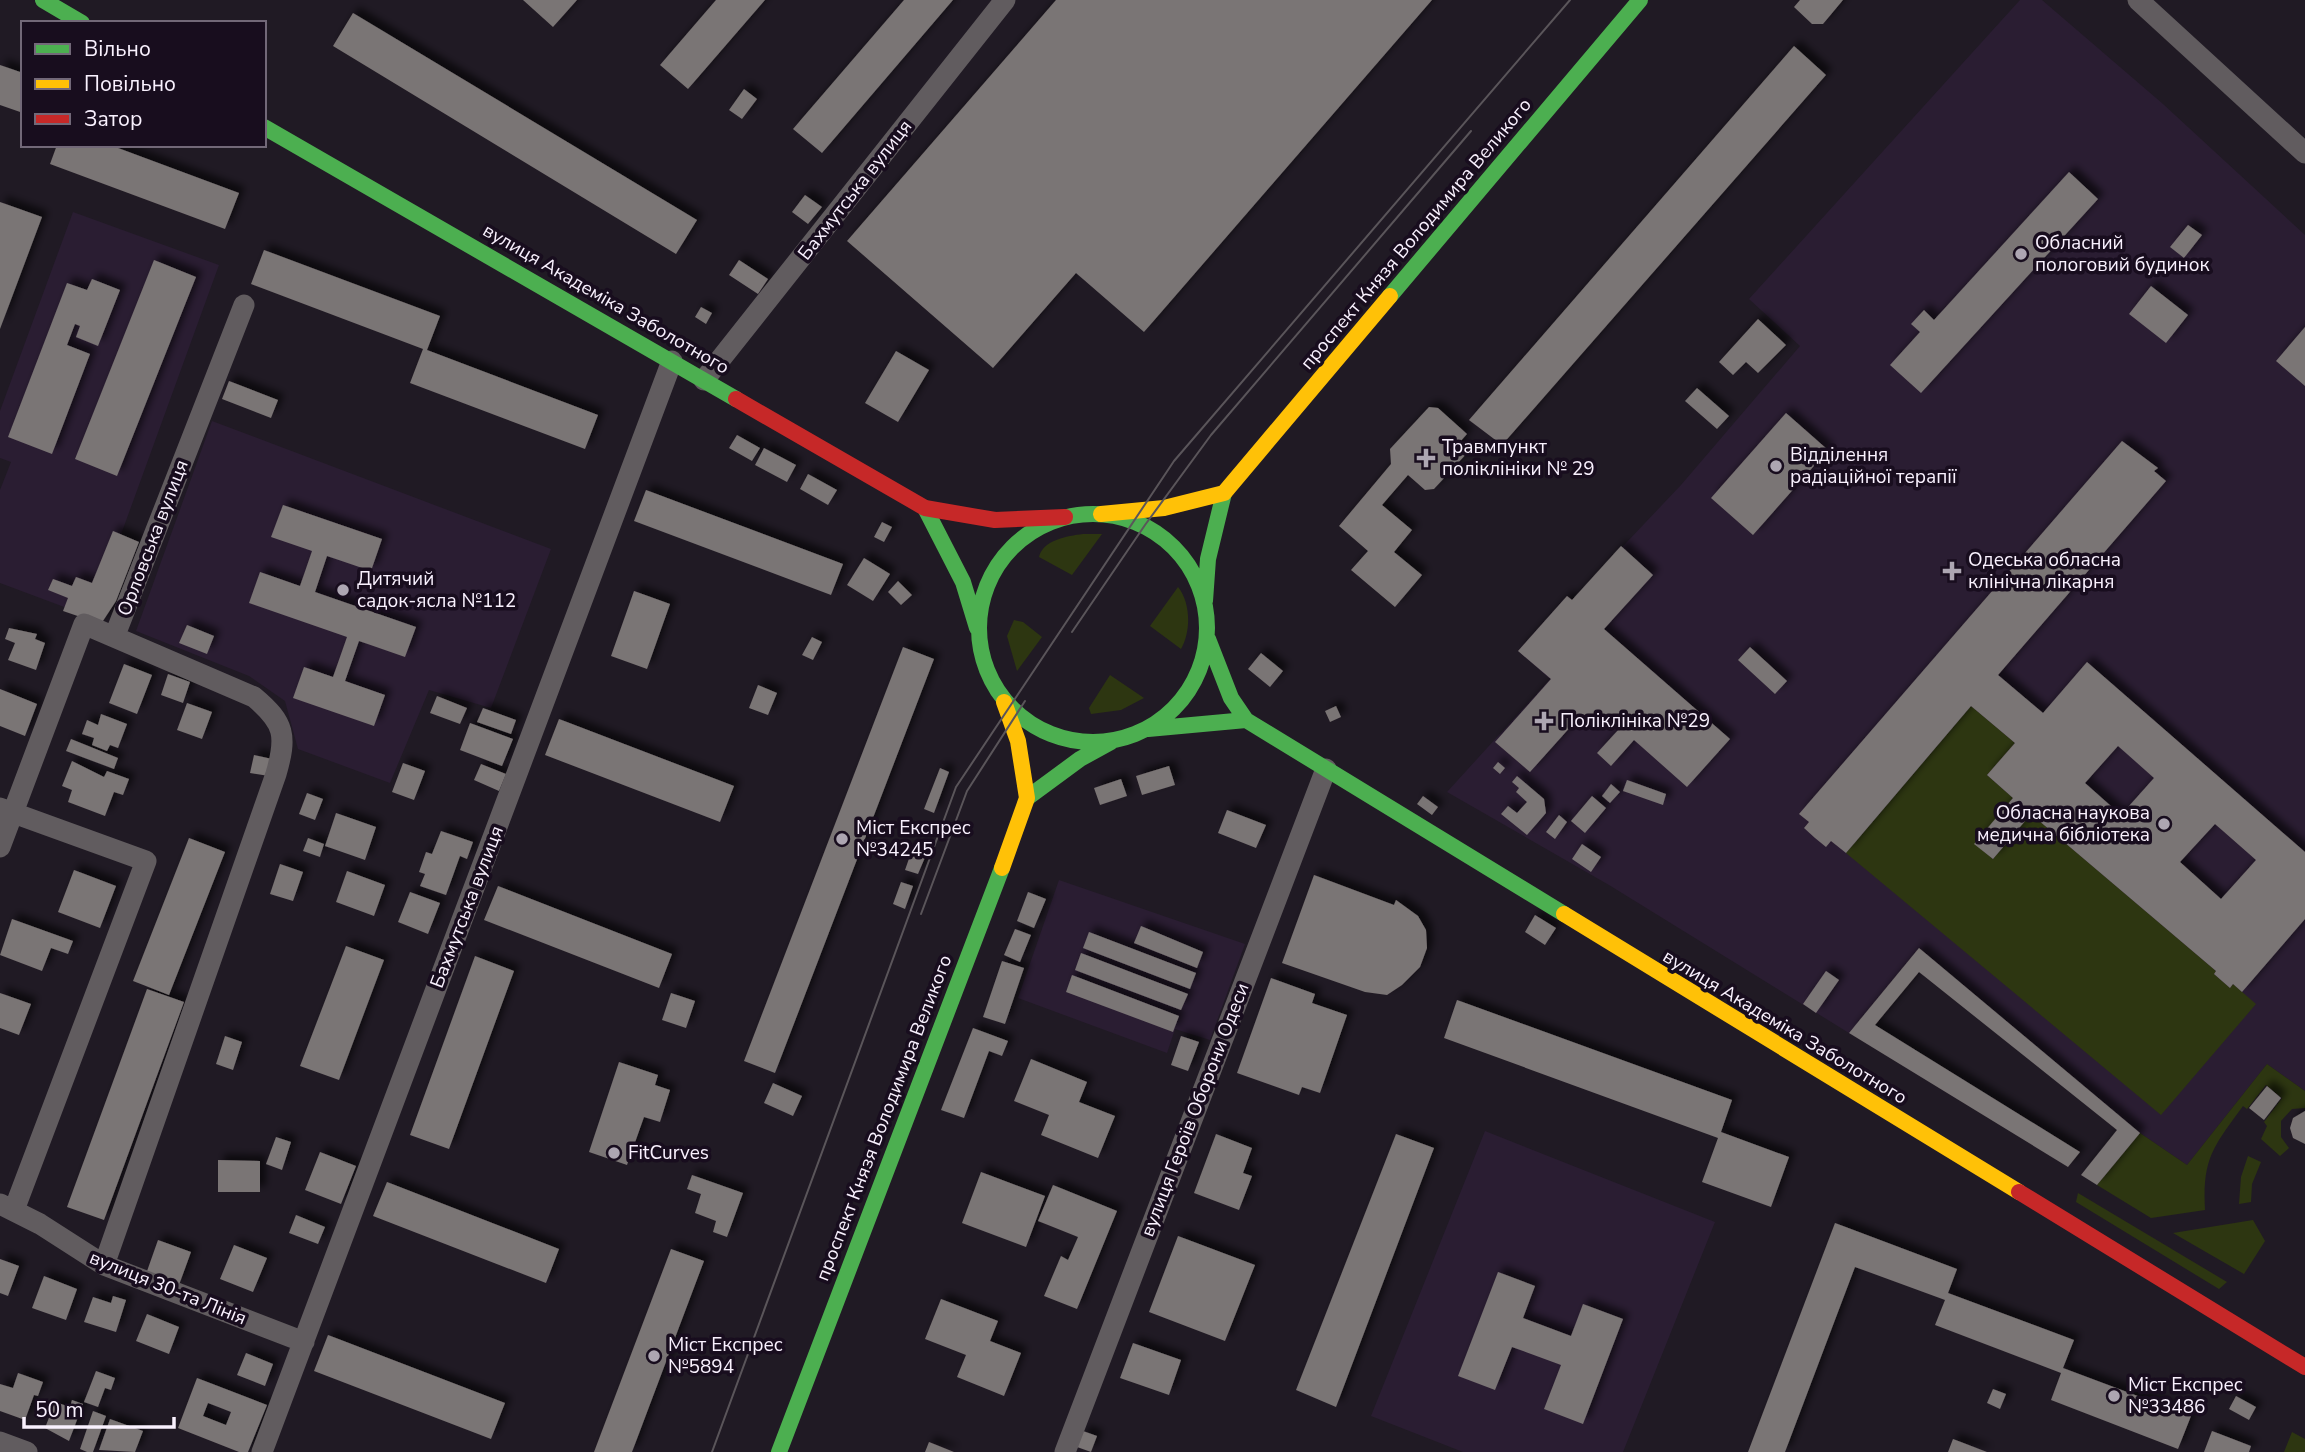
<svg xmlns="http://www.w3.org/2000/svg" width="2305" height="1452" viewBox="0 0 2305 1452" font-family="'Nunito Sans',sans-serif">
<defs>
<filter id="shadow"><feDropShadow dx="6" dy="-6" stdDeviation="3.5" flood-color="#0009"/></filter>
</defs>
<rect width="100%" height="100%" fill="#201a24"/>
<path fill="#2a1d32" d="M2020,0H2042L2163,104L2305,235V1091L2267,1064L2187,1165L2140,1133L1919,948L1849,1033L1609,885L1447,792L1550,679L1518,651L1567,596L1572,600L1681,485L1800,346L1749,299Z
M73,212L219,265L91,617L0,583V490L11,462L0,458V411Z
M212,421L551,549L491,708L429,690L390,783L298,749L285,701L249,676L136,631Z
M1059,880L1245,944L1210,1040L1175,1029L1167,1053L1018,998Z
M1485,1131L1715,1222L1623,1452H1463L1371,1416Z"/>
<path fill="#2d3611" d="M1083,534H1102L1072,575L1039,557C1043,540 1067,536 1083,534Z
M1178,587C1191,603 1191,632 1181,649L1150,626Z
M1014,620L1023,622L1042,637L1017,671L1007,636Z
M1110,675L1144,698L1121,710L1091,714L1089,708Z
M1971,706L2015,743L1987,775L2013,798L1975,844L1993,859L2031,814L2216,971L2214,974L2230,988L2233,984L2256,1004L2161,1115L1846,853Z
M2267,1064L2305,1091V1108L2292,1109L2281,1121V1137L2289,1148L2280,1156L2261,1139L2267,1126L2264,1122L2282,1098L2266,1085L2247,1109L2243,1106C2214,1146 2202,1158 2205,1210L2151,1218L2097,1185L2140,1133L2187,1165Z
M2248,1156L2261,1162L2252,1184L2251,1202L2239,1204L2241,1177Z
M2078,1193L2227,1282L2219,1289L2076,1202Z
M2253,1220L2265,1241L2244,1274L2173,1233Z
M2292,1432L2305,1439V1452H2284Z"/>
<path fill="#7a7474" fill-rule="evenodd" filter="url(#shadow)" d="M523,0H577L553,27Z
M716,0H765L688,89L660,65Z
M904,0H953L822,153L793,129Z
M1056,0H1432L1144,332L1076,273L993,368L847,241Z
M1800,0H1843L1823,24H1812L1794,7Z
M353,13L697,220L676,254L333,46Z
M1794,46L1826,75L1502,445L1469,420Z
M0,65L23,73V113L0,105Z
M744,89L757,99L742,119L729,110Z
M57,145H110L239,193L225,229L50,164Z
M2069,172L2098,199L1921,393L1890,365L1920,332L1911,324L1924,310L1934,320Z
M805,195L822,207L808,224L792,212Z
M0,202L42,217L0,329Z
M2188,225L2202,235L2184,258L2170,247Z
M264,250L440,316L427,350L598,415L585,449L410,383L423,349L251,284Z
M154,260L196,277L117,476L75,459Z
M739,260L768,279L758,294L729,275Z
M92,279L120,290L98,346L76,337L80,326L75,324L67,345L90,354L52,454L8,437L67,283L87,290Z
M2151,286L2188,315L2166,343L2129,314Z
M701,307L712,313L706,324L695,317Z
M1758,319L1786,345L1758,373L1746,362L1733,375L1719,362Z
M2305,327V386L2276,361Z
M896,351L929,370L898,422L865,403Z
M229,381L278,400L271,418L222,399Z
M1697,388L1729,416L1717,429L1685,401Z
M1429,407L1438,408L1467,434L1458,444L1468,452L1434,489L1425,490L1408,475L1382,505L1412,530L1394,552L1422,575L1395,607L1351,570L1368,551L1339,526L1391,464L1390,449Z
M1786,413L1828,450L1753,535L1711,498Z
M737,435L760,448L752,461L729,448Z
M2122,441L2158,468L2154,471L2166,481L1998,675L2043,713L2087,662L2305,852V919L2242,992L2233,984L2230,988L2214,974L2216,971L2031,814L1993,859L1974,844L2013,798L1987,775L2015,743L1971,706L1846,853L1831,841L1826,847L1815,838L1804,828L1809,822L1799,814ZM2118,746L2154,778L2121,815L2085,783ZM2215,824L2256,860L2221,899L2180,862Z
M764,448L796,465L787,482L755,465Z
M808,474L837,490L828,505L800,489Z
M646,490L843,564L831,595L634,521Z
M283,505L382,539L371,571L327,556L315,592L416,627L405,657L359,641L345,681L385,695L374,726L293,698L304,667L333,677L347,637L249,603L260,572L300,586L312,551L271,537Z
M882,522L892,527L884,542L874,537Z
M113,531L139,542L116,601L101,624L63,611L68,598L48,590L53,579L72,586L76,577L92,583Z
M1621,546L1653,575L1604,629L1730,739L1687,787L1634,740L1611,766L1597,753L1620,728L1582,714L1530,772L1495,742L1551,679L1518,651L1567,596L1572,600Z
M864,558L890,574L873,601L847,585Z
M898,581L912,595L901,605L888,592Z
M634,591L670,604L647,669L611,656Z
M187,625L214,636L207,654L179,643Z
M9,628L37,634L35,639L45,643L36,670L8,660L15,643L5,639Z
M812,637L822,642L813,660L802,655Z
M903,647L934,659L775,1073L744,1061Z
M1750,647L1787,681L1775,694L1738,660Z
M1261,653L1283,671L1270,687L1248,669Z
M124,664L152,675L137,714L109,703Z
M168,674L190,682L183,703L161,695Z
M758,685L777,693L768,715L749,708Z
M0,689L37,704L25,736L0,726Z
M437,696L467,708L460,724L430,713Z
M187,703L212,712L202,739L177,730Z
M1336,706L1341,717L1330,722L1325,711Z
M483,708L516,720L511,734L477,722Z
M101,714L127,724L118,748L110,745L107,751L92,745L94,738L82,734L87,720L98,725Z
M559,719L734,786L720,822L545,755Z
M470,723L513,739L502,766L460,750Z
M71,739L118,758L114,769L66,751Z
M254,755L272,759L269,776L250,773Z
M72,761L104,777L107,771L129,779L123,795L114,792L105,816L68,802L72,790L62,786Z
M1498,762L1505,768L1500,774L1493,768Z
M403,763L425,771L414,800L392,792Z
M481,764L506,774L499,791L474,780Z
M1169,766L1175,785L1142,795L1136,776Z
M940,768L949,772L934,813L924,809Z
M1517,776L1544,799L1546,813L1527,835L1501,814L1508,806L1517,813L1527,802L1516,792L1519,788L1512,782Z
M1121,779L1127,796L1100,805L1094,788Z
M1627,780L1666,794L1663,805L1623,791Z
M1611,784L1620,792L1610,803L1602,796Z
M307,793L323,799L315,820L299,814Z
M1423,796L1438,807L1432,815L1417,804Z
M1592,796L1606,808L1585,833L1571,821Z
M1227,810L1266,825L1256,848L1218,833Z
M336,813L376,827L365,860L325,846Z
M1559,815L1567,822L1555,839L1546,832Z
M441,831L473,842L467,859L460,856L446,895L420,886L425,874L419,872L426,852L432,854Z
M189,838L225,852L169,995L133,981Z
M308,838L324,844L320,857L303,851Z
M1582,844L1601,857L1591,872L1572,859Z
M912,850L926,855L918,874L905,870Z
M280,864L303,872L293,901L270,894Z
M74,870L116,886L100,928L58,912Z
M347,871L385,885L374,916L336,902Z
M1314,875L1394,905L1396,900L1418,916L1426,930L1427,948L1420,967L1402,985L1387,995L1365,992L1282,963Z
M901,882L913,886L905,909L893,904Z
M498,886L672,954L659,988L484,920Z
M410,892L440,903L428,934L398,922Z
M1028,892L1046,899L1034,928L1017,921Z
M1535,915L1556,928L1545,945L1525,932Z
M12,919L73,941L68,954L51,948L42,971L0,955Z
M1141,926L1203,952L1197,968L1134,943Z
M1015,929L1031,935L1020,962L1004,955Z
M1089,932L1196,973L1190,989L1083,948Z
M346,946L384,960L339,1080L300,1066Z
M1919,948L2140,1133L2097,1185L2081,1175L2117,1130L1919,972L1875,1025L2080,1152L2068,1167L1849,1033Z
M1081,953L1188,994L1181,1010L1075,970Z
M475,956L514,971L449,1149L410,1135Z
M1002,961L1024,968L1005,1024L983,1017Z
M1826,971L1839,980L1816,1013L1803,1004Z
M1072,975L1179,1016L1173,1032L1066,992Z
M1271,978L1315,994L1312,1003L1347,1015L1320,1093L1302,1087L1299,1095L1237,1073Z
M147,989L184,1002L104,1220L67,1207Z
M0,993L31,1004L19,1035L0,1028Z
M671,993L695,1001L686,1028L662,1020Z
M1457,1000L1732,1100L1721,1132L1789,1157L1771,1207L1702,1182L1718,1138L1444,1038Z
M973,1028L1008,1041L1002,1056L989,1051L964,1118L941,1110Z
M225,1036L242,1042L233,1070L216,1064Z
M1181,1036L1199,1042L1188,1071L1171,1065Z
M1031,1059L1087,1082L1079,1102L1115,1116L1098,1158L1041,1135L1049,1115L1014,1101Z
M619,1062L658,1075L655,1085L670,1090L660,1122L644,1117L627,1165L589,1152Z
M773,1083L802,1096L793,1116L764,1103Z
M2267,1086L2281,1098L2264,1120L2249,1108Z
M2305,1111V1144L2293,1138L2290,1128L2293,1118Z
M1216,1134L1252,1148L1243,1173L1252,1176L1239,1210L1194,1193Z
M1396,1134L1434,1148L1336,1407L1296,1390Z
M276,1137L291,1142L282,1170L266,1164Z
M320,1152L356,1166L341,1204L305,1190Z
M218,1160L260,1161V1192H218Z
M981,1172L1045,1196L1026,1247L962,1223Z
M692,1175L743,1193L727,1237L713,1232L716,1221L695,1213L701,1194L687,1189Z
M387,1182L559,1249L546,1283L373,1216Z
M1053,1185L1117,1211L1077,1309L1044,1296L1061,1256L1068,1260L1078,1237L1038,1221Z
M296,1215L325,1227L318,1244L289,1233Z
M1835,1223L1957,1269L1948,1293L2074,1340L2063,1368L2191,1416L2178,1449L2051,1400L2061,1373L1935,1325L1945,1300L1855,1267L1785,1452H1748Z
M1178,1236L1255,1265L1225,1341L1149,1312Z
M158,1240L191,1252L179,1285L146,1274Z
M234,1245L267,1258L253,1292L220,1279Z
M671,1249L704,1261L632,1452H594Z
M0,1259L19,1266L8,1296L0,1293Z
M1498,1272L1535,1286L1523,1318L1571,1336L1583,1304L1623,1319L1583,1424L1544,1409L1561,1365L1512,1347L1495,1390L1458,1376Z
M44,1276L77,1289L66,1320L32,1308Z
M113,1296L126,1300L116,1332L84,1322L93,1297L111,1303Z
M941,1299L998,1321L990,1341L1021,1353L1004,1396L957,1377L966,1355L925,1339Z
M147,1314L179,1327L169,1354L136,1341Z
M328,1335L505,1403L491,1439L314,1371Z
M1133,1343L1181,1360L1169,1395L1120,1378Z
M246,1353L273,1364L265,1386L237,1375Z
M96,1371L115,1378L111,1390L105,1388L98,1407L84,1402Z
M18,1373L43,1382L38,1396L34,1395L25,1420L0,1411V1384L13,1388Z
M197,1378L267,1405L248,1452H239L178,1428ZM208,1403L231,1412L226,1425L203,1416Z
M1993,1389L2006,1394L2000,1409L1987,1403Z
M2236,1396L2256,1407L2249,1420L2229,1409Z
M72,1400L83,1404L69,1441L45,1428L55,1402L70,1407Z
M93,1411L106,1416L93,1452H87L80,1449Z
M110,1419L143,1431L135,1452L99,1450Z
M1083,1431L1097,1436L1091,1452L1077,1447Z
M2212,1431L2251,1446L2249,1452H2204Z
M1953,1439L1987,1452H1948Z
M929,1442L954,1452H925Z"/>
<g fill="none" stroke-linecap="round" stroke-linejoin="round">
<path stroke="#615c5f" stroke-width="21" d="M2138,0L2305,153
M704,380L1005,0
M115,635L244,305
M0,808L146,861L14,1210
M0,847L84,624L254,697C285,723 287,736 276,774L104,1265
M0,1204L40,1224L104,1265L304,1342
M0,1442L27,1452
M262,1452L672,361
M1065,1452L1326,769"/>
<path stroke="#4caf50" stroke-width="16" d="M43,0L82,23
M264,127L736,399
M1390,296L1640,0
M925,508L963,582L977,628
M979 628a114 114 0 1 1 228 0a114 114 0 1 1-228 0Z
M1205,601L1208,559L1224,493
M1208,639L1231,698L1246,720L1564,914
M1148,729L1246,720
M1027,798L1080,759L1111,742
M779,1452L1002,868"/>
<path stroke="#ffc107" stroke-width="16" d="M1101,514L1164,508L1224,493L1390,296
M1002,868L1027,798L1018,741L1004,702
M1564,914L2019,1192"/>
<path stroke="#c62828" stroke-width="16" d="M736,399L925,508L995,520L1065,517
M2019,1192L2305,1367"/>
<path stroke="#5a555a" stroke-width="2" d="M1072,632L1145,525L1211,435L1471,131
M921,914L967,791L1025,701
M712,1452L956,787L1174,461L1570,0"/>
</g>
<g fill="#ada6b2" stroke="#180d1e" stroke-width="2.5">
<circle cx="2021" cy="254" r="7"/>
<path d="M1422.5 447.5h7v7h7v7h-7v7h-7v-7h-7v-7h7z"/>
<circle cx="1776" cy="466" r="7"/>
<path d="M1948.5 560.5h7v7h7v7h-7v7h-7v-7h-7v-7h7z"/>
<circle cx="343" cy="590" r="7"/>
<path d="M1540.5 710.5h7v7h7v7h-7v7h-7v-7h-7v-7h7z"/>
<circle cx="2164" cy="824" r="7"/>
<circle cx="842" cy="839" r="7"/>
<circle cx="614" cy="1153" r="7"/>
<circle cx="654" cy="1356" r="7"/>
<circle cx="2114" cy="1396" r="7"/>
</g>
<g text-anchor="middle" dominant-baseline="central" stroke-width="7" stroke-linejoin="round" paint-order="stroke">
<g font-size="19" fill="#f9f1fe" stroke="#180d1e">
<text transform="translate(855 190) rotate(-52)">Бахмутська вулиця</text>
<text transform="translate(1416 234) rotate(-50)">проспект Князя Володимира Великого</text>
<text transform="translate(606 299) rotate(30)">вулиця Академіка Заболотного</text>
<text transform="translate(153 538) rotate(-69)">Орловська вулиця</text>
<text transform="translate(467 907) rotate(-69)">Бахмутська вулиця</text>
<text transform="translate(1785 1027) rotate(31)">вулиця Академіка Заболотного</text>
<text transform="translate(1195 1110) rotate(-69)">вулиця Героїв Оборони Одеси</text>
<text transform="translate(884 1118) rotate(-69)">проспект Князя Володимира Великого</text>
<text transform="translate(168 1288) rotate(22)">вулиця 30-та Лінія</text>
</g>
<g font-size="19" fill="#f9f1fe" stroke="#180d1e" text-anchor="start">
<text x="2035" y="243">Обласний<tspan x="2035" dy="22">пологовий будинок</tspan></text>
<text x="1442" y="447">Травмпункт<tspan x="1442" dy="22">поліклініки № 29</tspan></text>
<text x="1790" y="455">Відділення<tspan x="1790" dy="22">радіаційної терапії</tspan></text>
<text x="1968" y="560">Одеська обласна<tspan x="1968" dy="22">клінічна лікарня</tspan></text>
<text x="357" y="579">Дитячий<tspan x="357" dy="22">садок-ясла №112</tspan></text>
<text x="1560" y="721">Поліклініка №29</text>
<text x="2150" y="813" text-anchor="end">Обласна наукова<tspan x="2150" dy="22">медична бібліотека</tspan></text>
<text x="856" y="828">Міст Експрес<tspan x="856" dy="22">№34245</tspan></text>
<text x="628" y="1153">FitCurves</text>
<text x="668" y="1345">Міст Експрес<tspan x="668" dy="22">№5894</tspan></text>
<text x="2128" y="1385">Міст Експрес<tspan x="2128" dy="22">№33486</tspan></text>
</g>
</g>
<rect x="21" y="21" width="245" height="126" fill="#180d1e" stroke="#726878" stroke-width="2"/>
<rect x="35" y="44" width="35" height="10" fill="#4caf50" stroke="#726878" stroke-width="2"/>
<text x="84" y="56" font-size="21" fill="#f9f1fe">Вільно</text>
<rect x="35" y="79" width="35" height="10" fill="#ffc107" stroke="#726878" stroke-width="2"/>
<text x="84" y="91" font-size="21" fill="#f9f1fe">Повільно</text>
<rect x="35" y="114" width="35" height="10" fill="#c62828" stroke="#726878" stroke-width="2"/>
<text x="84" y="126" font-size="21" fill="#f9f1fe">Затор</text>
<path d="M24 1417v10h150v-10" fill="none" stroke="#f9f1fe" stroke-width="3.5"/>
<text x="35" y="1417" font-size="21" fill="#f9f1fe" stroke="#180d1e" stroke-width="5" paint-order="stroke">50 m</text>
</svg>
